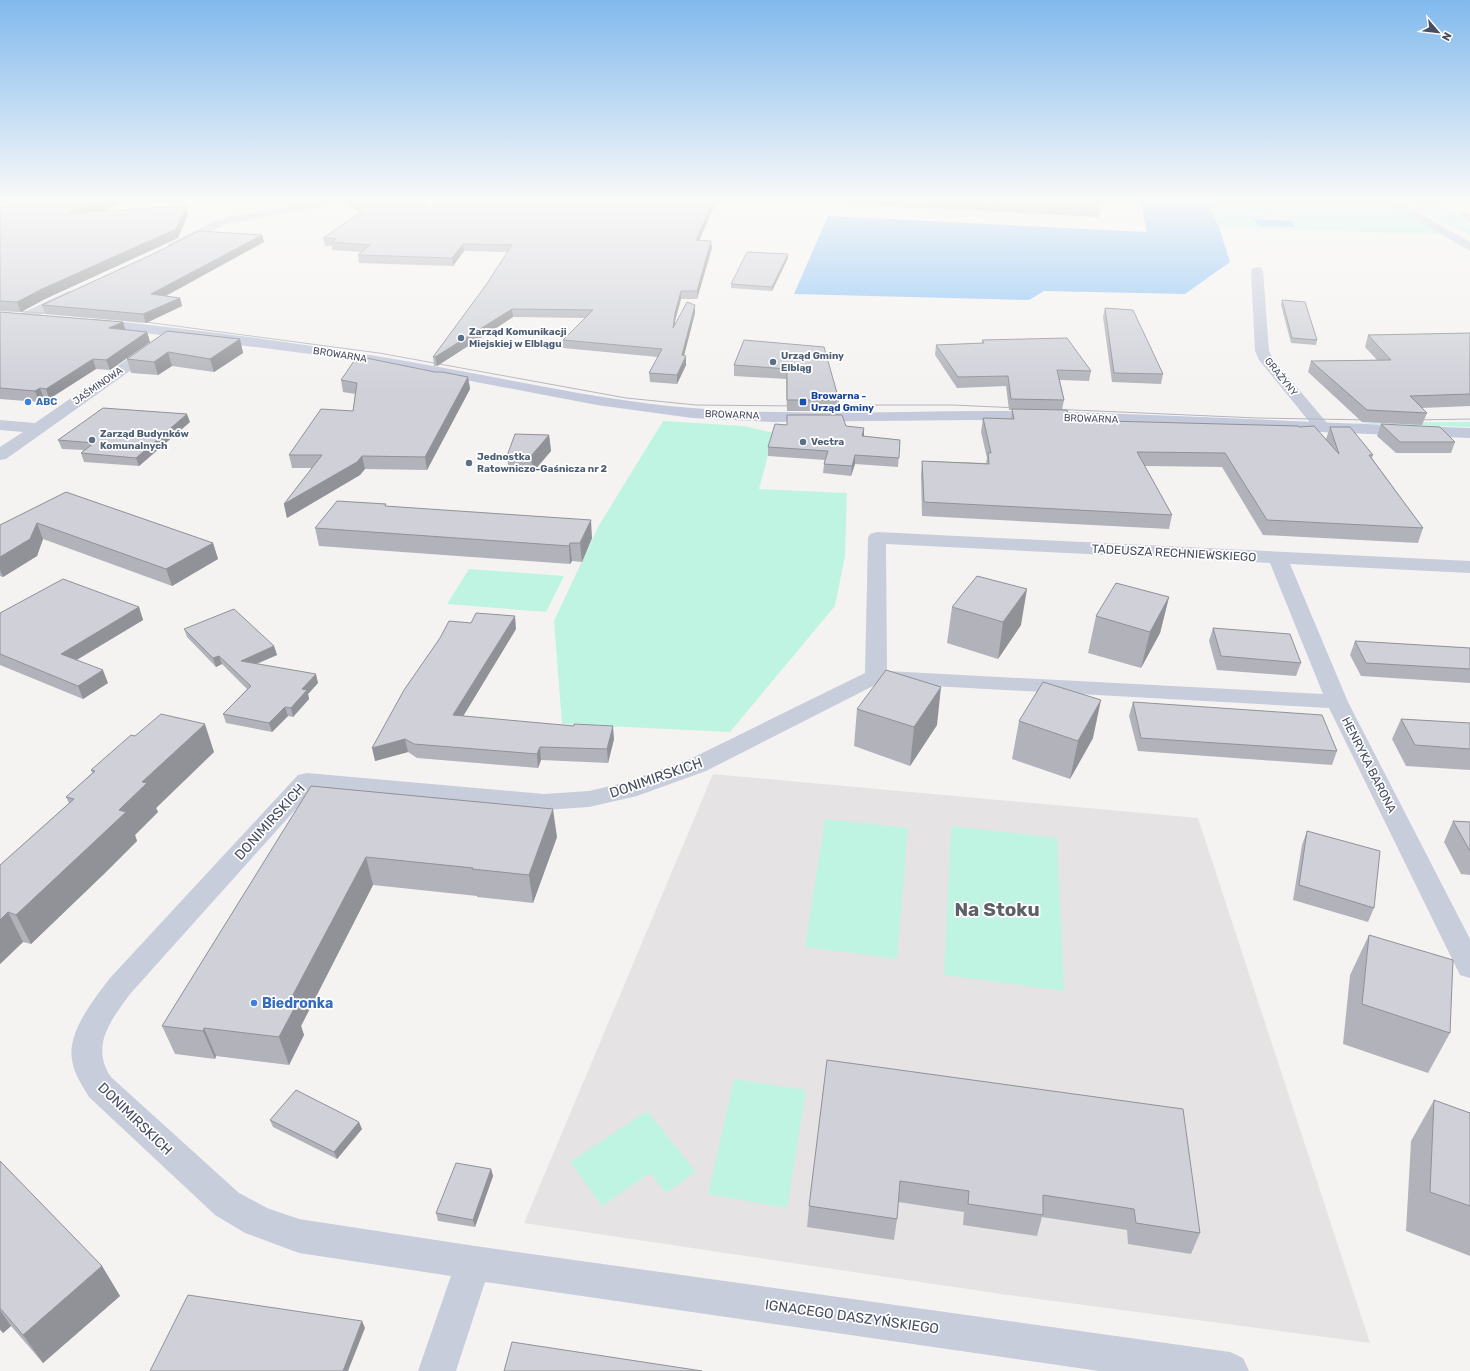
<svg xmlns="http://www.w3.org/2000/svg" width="1470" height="1371" viewBox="0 0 1470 1371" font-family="Rubik,sans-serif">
<rect width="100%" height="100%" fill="#f5f3f2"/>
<path fill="#e6e3e4" d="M713,774L1198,818L1370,1343L1001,1294L524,1223Z"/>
<path fill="#bff4e3" d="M1206,200H1382L1445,235L1219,227Z
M1397,200H1441L1453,213L1470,224V235Z
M663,421L744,426L774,433L759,489L847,493L845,556L835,606L730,732L562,724L554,621L598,527Z
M1470,422V427L1343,423Z
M469,569L564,576L546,612L447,604Z
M825,819L908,828L897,959L805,947Z
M951,826L1057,838L1064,991L944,975Z
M734,1079L806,1090L787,1208L708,1194Z
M647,1111L696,1172L666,1193L650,1173L602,1206L570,1162Z"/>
<path fill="#88c0f5" d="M1140,200H1206L1219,227L1230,262L1185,294L1044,291L1029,300L794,294L828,216L1147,232Z
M1254,219L1291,221L1295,227L1258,226Z"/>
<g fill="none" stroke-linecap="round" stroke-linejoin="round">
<path fill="#c8cddb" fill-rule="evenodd" d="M323,200H348L343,203L226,224L178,247H170L168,245L170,243L219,219Z
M1463,211L1470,214V222L1466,221L1458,214Z
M1257,267L1261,268L1263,271L1269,351L1273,359L1328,424L1330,427L1328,430L1322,432L1316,430L1259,360L1255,351L1251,271L1253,268Z
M69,291L74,292L75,295L74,298L30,320H20L18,317L20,314Z
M153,344L158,345L160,348L158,351L6,459L0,460V447L23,432L0,430V420L35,423L148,345Z
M877,532L1470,561V573L1290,564L1348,702L1470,939V978L1460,975L1456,967L1329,708L879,683L706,771L637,796L589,807L544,810L313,790L130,994C111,1020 90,1046 111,1077L239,1193L267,1208L299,1219L475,1246L1230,1352L1243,1358L1249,1371H1099L485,1282L456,1371H418L451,1276L299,1253L245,1233L215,1215L89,1097C82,1085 74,1074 72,1060C67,1032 94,999 110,978L298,775L307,773L544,794L589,791L623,783L690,759L865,673L868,538L870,534ZM886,544L1270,563L1323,694L887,671Z"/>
<path fill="#c4c9dc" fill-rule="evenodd" d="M1383,200H1396L1470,242V251Z
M95,319C210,331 325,346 439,367C523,382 607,401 692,408C799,417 905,410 1012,411C1165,414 1317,423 1470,428V438L1069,422L972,420L772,422L692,418L597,405L439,375L310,354L90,326L88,323L90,320Z"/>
<path stroke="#b4b5bd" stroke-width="1" d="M0,310L56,314
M138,321L379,353L626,398L696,405L797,406
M827,405H953L1019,408
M1051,409L1257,418L1371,420
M1413,420L1470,419"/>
<g stroke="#b4b5bd" stroke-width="2.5">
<path id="rail" d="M1456,200L1470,204"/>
</g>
<use href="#rail" stroke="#fff" stroke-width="1.5" stroke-dasharray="5" stroke-linecap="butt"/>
</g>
<path fill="#b2b3ba" d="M24,200H131L101,211L186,206L188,214L178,238L45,299L21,312L0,311V208Z
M345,200H417L431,210L584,201L717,200L699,240L712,248L697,299H681L675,321V325L695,313L684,356L686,365L677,384L650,382L649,373L658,357L563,348V340L585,318L513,317L437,366H434L433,357L486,285L508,252L464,251L453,266L359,263L358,255L362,252L332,250V246H325L323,238L359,213L345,203Z
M773,200H1099L1100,210L1099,217Z
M262,235L264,242L166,296L180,298L182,306L146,323L45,314L42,305Z
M788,254V258L772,291L731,288V284Z
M1282,300L1317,340L1316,345L1291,343L1281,305Z
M1105,308L1163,374L1161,384L1112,382L1103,317Z
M0,312L123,322L125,330L147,332L150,342L110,370L96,369L49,399H44L39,402L0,399Z
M1470,333V406L1422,408L1427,413L1422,425L1362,422L1308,372L1311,361L1377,360L1365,347L1368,335Z
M240,339L243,353L214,372L172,366L158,375L131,373L127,359Z
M744,340L839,400L838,411H787L786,379L734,376V365Z
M982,340L1091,371L1089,381L1060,380L1064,400L1062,410L1070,420L1299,427L1326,439L1330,427L1373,455L1372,458L1423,528L1418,543L1263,535L1222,467L1145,466L1172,515L1169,529L922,516L921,475L922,461L986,463L987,458L981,432L983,418L1011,419L1012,410H1009L1006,386L957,388L935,355L936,345L982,343Z
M435,372L468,377L470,389L427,470L365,469L360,475L287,518L284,504L312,468H292L289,455L353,411L355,394L343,392L341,380Z
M787,415L846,426L864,436L900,440L898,467L855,464L851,476L823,473L824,464L825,460L768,456V447L787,425Z
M190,422L139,466L84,462L81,453L84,450L62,449L58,440Z
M1381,424L1455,442L1451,453H1396L1377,436Z
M549,435L551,451L533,472H509L507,456Z
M66,492L213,543L218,559L172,586L43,539L37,556L3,577L0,576V525Z
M315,528L592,538L582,562L572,561L570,564L319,546Z
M1169,597L1160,633L1141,668L1088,653L1096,616Z
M139,607L143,620L77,660L108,683L83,699L0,665V613Z
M952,607L1021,625L998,659L947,643Z
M1213,628L1301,663L1296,676L1217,670L1209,641Z
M184,629L274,646L277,655L257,664L318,683L308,694L309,699L293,717L288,716L272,732L226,723L223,714L247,689L222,664L216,667L187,637Z
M516,629L463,716L614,739L608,763L541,760L538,768L417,758L408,752L375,761Z
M1355,641L1470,648V683L1361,676L1350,655Z
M1133,702L1337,751L1332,765L1138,751L1129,716Z
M857,709L937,725L910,766L854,746Z
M1401,719L1470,723V770L1406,766L1392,739Z
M1019,721L1093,738L1070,779L1012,759Z
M214,752L156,808L158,812L135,835L137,841L107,871L31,944L23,942L0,964V865L69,803L66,797L92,773L91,770Z
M311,786L557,837L533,903L477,897V896L373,885L301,1026L304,1035L289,1065L216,1056L215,1059L175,1054L162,1026Z
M1453,821L1470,822V875L1461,874L1444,842Z
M1307,831L1374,908L1368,922L1293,900L1302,845Z
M1369,935L1450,1033L1428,1073L1343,1044L1350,975Z
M827,1060L1200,1233L1191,1254L1128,1244L1127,1230L1042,1217L1037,1236L963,1225L964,1212L898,1202L897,1219L894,1240L807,1227L809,1206Z
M1434,1100L1470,1113V1256L1406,1231L1411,1141Z
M270,1120L362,1129L337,1159L273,1127Z
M0,1161L102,1266L120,1296L43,1363L11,1326L3,1333L0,1330Z
M491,1169L493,1176L475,1227L438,1221L436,1213Z"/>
<path fill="#919297" d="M105,200H131L72,222L69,213Z
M714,200H717L696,248V240Z
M186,206L188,214L178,238L45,299L21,312L17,302Z
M262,235L264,242L154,302L151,294Z
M711,241L712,248L697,299V291Z
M463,244L464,251L453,266L452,258Z
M788,254V258L772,291V287Z
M681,291V299L675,321L673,337V328L675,313Z
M180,298L182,306L146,323L143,314Z
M695,305V313L682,363V355Z
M512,309L513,317L437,366L435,357Z
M123,322L126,332L109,328Z
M147,332L150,342L110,370L106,360Z
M240,339L243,353L214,372L210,359Z
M168,352L172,366L158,375L154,362Z
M686,356V365L677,384V375Z
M93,359L96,369L49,399L46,389Z
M468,377L470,389L427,470L425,457Z
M40,388L44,399L39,402L35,391Z
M187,414L190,422L139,466L136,458Z
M864,428V437L862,436Z
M549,435L551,451L533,472L531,456Z
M855,455V464L851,476L852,466Z
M362,456L365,469L360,475L287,518L284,504Z
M591,520L592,538L582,562L580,543Z
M37,523L43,539L37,556L3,577L0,570V557Z
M213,543L218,559L172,586L166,569Z
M570,543L572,561L570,564L569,546Z
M1027,589L1021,625L998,659L1003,622Z
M1169,597L1160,633L1141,668L1150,632Z
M139,607L143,620L66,666L61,654Z
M515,616L516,629L456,728L453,715Z
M274,646L277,655L243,669L241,661Z
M219,656L222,664L216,667L213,658Z
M103,670L108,683L83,699L78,686Z
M316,674L318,683L308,694L309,699L293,717L291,708L302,689Z
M941,687L937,725L910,766L914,727Z
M1101,700L1093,738L1070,779L1078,741Z
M285,707L288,716L272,732L269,723Z
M205,724L214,752L156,808L158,812L135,835L137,841L107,871L31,944L16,915L119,810L142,782Z
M613,726L614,739L608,763L607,749Z
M405,739L408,752L375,761L372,748Z
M540,747L541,760L538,768L537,754Z
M553,809L557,837L533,903L529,875Z
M366,857L373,885L301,1026L304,1035L289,1065L279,1037L287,1006Z
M8,912L23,942L0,964V920Z
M204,1028L216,1056L215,1059L203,1031Z
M359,1122L362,1129L337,1159L334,1152Z
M491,1169L493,1176L475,1227L473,1220Z
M102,1266L120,1296L43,1363L23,1335Z
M0,1310L11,1326L3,1333L0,1329Z
M362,1321L365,1328L348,1371H343Z"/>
<path fill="#cfd0d8" stroke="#919297" d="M24,200H105L69,213L186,206L176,229L42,289L17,302L0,301V208Z
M349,200H417L431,210L443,200H566L584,201V200H714L696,240L711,241L697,291H681L675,313L673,328L687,302L695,305L682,355L686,356L677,375L649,373L662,349L563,340L593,310L512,309L435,357H433L486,285L512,245L463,244L452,258L358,255L370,245L331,242L336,239L323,238L363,211Z
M906,200H1099L1100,210Z
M199,231L262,235L151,294L180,298L143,314L42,305L153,254Z
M747,252L788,254L772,287L731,284Z
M1282,300L1305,302L1317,340L1292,338Z
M1105,308L1133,310L1163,374L1114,373Z
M0,312L123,322L109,328L147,332L106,360L93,359L46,389L40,388L35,391L0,388Z
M167,331L240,339L210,359L168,352L154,362L127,359Z
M1470,333V394L1410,396L1427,413L1367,410L1311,361L1391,360L1368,335Z
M1067,338L1091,371L1057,370L1064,400L1011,399L1008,376L958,377L936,345L984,343L982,340Z
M744,340L824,347L839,400H787V369L734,365Z
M366,358L435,372H442L468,377L425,457L362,456L357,462L284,504L322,455H289L321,409L353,411L357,383L341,380L354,361L360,362Z
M103,408L187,414L136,458L81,453L94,443L58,440Z
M1012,409L1067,410L1070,420L1298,426L1299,427L1314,426L1339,454L1330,427H1350L1373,455H1369L1423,528L1267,520L1225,453L1137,452L1172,515L924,502L922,461L989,464L988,453H991L983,418L1014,419Z
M787,415H842L846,426L864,428L862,436L900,440L899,458L855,455L852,466L824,464L828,451L768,447L775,424L787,425Z
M1381,424L1440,427L1455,442H1400Z
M515,434L549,435L531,456H507Z
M66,492L213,543L166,569L37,523L30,539L0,557V525Z
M337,501L386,504L385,506L591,520L580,543H570L569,546L315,528Z
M977,576L1027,589L1003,622L952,607Z
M63,579L139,607L61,654L103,670L78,686L0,654V613Z
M1116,583L1169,597L1150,632L1096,616Z
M234,609L274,646L241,661L316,674L302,689L307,690L291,708L285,707L269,723L223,714L251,686L219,656L213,658L184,629Z
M476,613L515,616L453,715L574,726V724L613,726L607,749L540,747L537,754L414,744L405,739L372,748L404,690L440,638L449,621L471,623Z
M1213,628L1290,634L1301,663L1221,656Z
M1355,641L1470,648V669L1366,663Z
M886,670L941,687L914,727L857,709Z
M1043,682L1101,700L1078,741L1019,721Z
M1133,702L1322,715L1337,751L1141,738Z
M161,714L205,724L142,782L147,783L119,810L126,812L94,842L16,915L8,912L0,920V865L74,799L66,797L95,771L91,770L131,735L135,736Z
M1401,719L1470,723V749L1415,745Z
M311,786L553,809L529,875L472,869L473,868L366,857L287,1006L295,1007L279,1037L204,1028L203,1031L162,1026Z
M1453,821L1470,822V851Z
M1307,831L1380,851L1374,908L1299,885Z
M1369,935L1453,960L1450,1033L1362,1004Z
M827,1060L1183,1109L1200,1233L1136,1223L1134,1209L1043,1195V1215L968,1204L969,1191L900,1181L897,1219L809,1206Z
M296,1090L359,1122L334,1152L270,1120Z
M1434,1100L1470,1113V1206L1430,1192Z
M0,1161L102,1266L23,1335L0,1308Z
M456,1163L491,1169L473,1220L436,1213Z
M188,1295L362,1321L343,1371H150Z
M512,1342L702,1371H504Z"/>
<linearGradient id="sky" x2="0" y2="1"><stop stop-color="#81b9ed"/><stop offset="0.51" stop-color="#fafaf9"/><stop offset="1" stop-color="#fafaf9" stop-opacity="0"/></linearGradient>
<rect width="1470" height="392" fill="url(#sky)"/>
<g fill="#5c6f8a" stroke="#fff" stroke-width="1.5">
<circle cx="461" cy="338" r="4"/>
<circle cx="773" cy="362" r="4"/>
<circle cx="92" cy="440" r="4"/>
<circle cx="803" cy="442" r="4"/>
<circle cx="469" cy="463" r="4"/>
</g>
<g fill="#3f7fe0" stroke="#fff" stroke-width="1.5">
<circle cx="28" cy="402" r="4"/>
<circle cx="254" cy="1003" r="4"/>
</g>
<rect fill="#1a4fb4" stroke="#fff" stroke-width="1.5" x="799" y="398" width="8" height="8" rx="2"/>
<g text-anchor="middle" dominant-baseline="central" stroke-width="3.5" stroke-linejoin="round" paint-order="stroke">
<g font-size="10" font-weight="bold" fill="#4e5e75" stroke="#fff" text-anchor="start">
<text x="469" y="332">Zarząd Komunikacji<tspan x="469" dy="12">Miejskiej w Elblągu</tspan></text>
<text x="781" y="356">Urząd Gminy<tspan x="781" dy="12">Elbląg</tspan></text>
<text x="100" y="434">Zarząd Budynków<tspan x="100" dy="12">Komunalnych</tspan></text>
<text x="811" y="442">Vectra</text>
<text x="477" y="457">Jednostka<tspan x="477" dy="12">Ratowniczo-Gaśnicza nr 2</tspan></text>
</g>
<g font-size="10" fill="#484e62" stroke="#fff">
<text transform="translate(340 355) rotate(9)">BROWARNA</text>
<text transform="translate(1281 377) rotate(51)">GRAŻYNY</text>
<text transform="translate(98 386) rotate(-35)">JAŚMINOWA</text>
<text transform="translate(732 415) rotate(2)">BROWARNA</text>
<text transform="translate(1091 419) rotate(2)">BROWARNA</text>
</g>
<g font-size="10" font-weight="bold" fill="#164399" stroke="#fff" text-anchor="start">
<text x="811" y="396">Browarna -<tspan x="811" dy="12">Urząd Gminy</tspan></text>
</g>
<g font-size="10" font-weight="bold" fill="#366cbe" stroke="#fff" text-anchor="start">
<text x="36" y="402">ABC</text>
</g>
<g font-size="12" fill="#484e62" stroke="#fff">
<text transform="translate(1174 553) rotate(3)">TADEUSZA RECHNIEWSKIEGO</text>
<text transform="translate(1369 765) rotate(63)">HENRYKA BARONA</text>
</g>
<g font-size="14" fill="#484e62" stroke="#fff">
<text transform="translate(656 778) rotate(-19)">DONIMIRSKICH</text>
<text transform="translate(270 822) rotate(-48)">DONIMIRSKICH</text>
<text transform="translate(135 1119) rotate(44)">DONIMIRSKICH</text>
<text transform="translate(852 1317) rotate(8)">IGNACEGO DASZYŃSKIEGO</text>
</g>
<g font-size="14" font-weight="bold" fill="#366cbe" stroke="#fff" text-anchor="start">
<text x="262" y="1003">Biedronka</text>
</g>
<g font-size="19" font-weight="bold" fill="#5e6068" stroke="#fff">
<text x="997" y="909">Na Stoku</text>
</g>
</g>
<g transform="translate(1438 32) rotate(118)" stroke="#ffffff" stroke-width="3" paint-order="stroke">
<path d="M0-3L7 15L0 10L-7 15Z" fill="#484e62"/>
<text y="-6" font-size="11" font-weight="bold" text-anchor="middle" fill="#484e62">N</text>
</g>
</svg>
